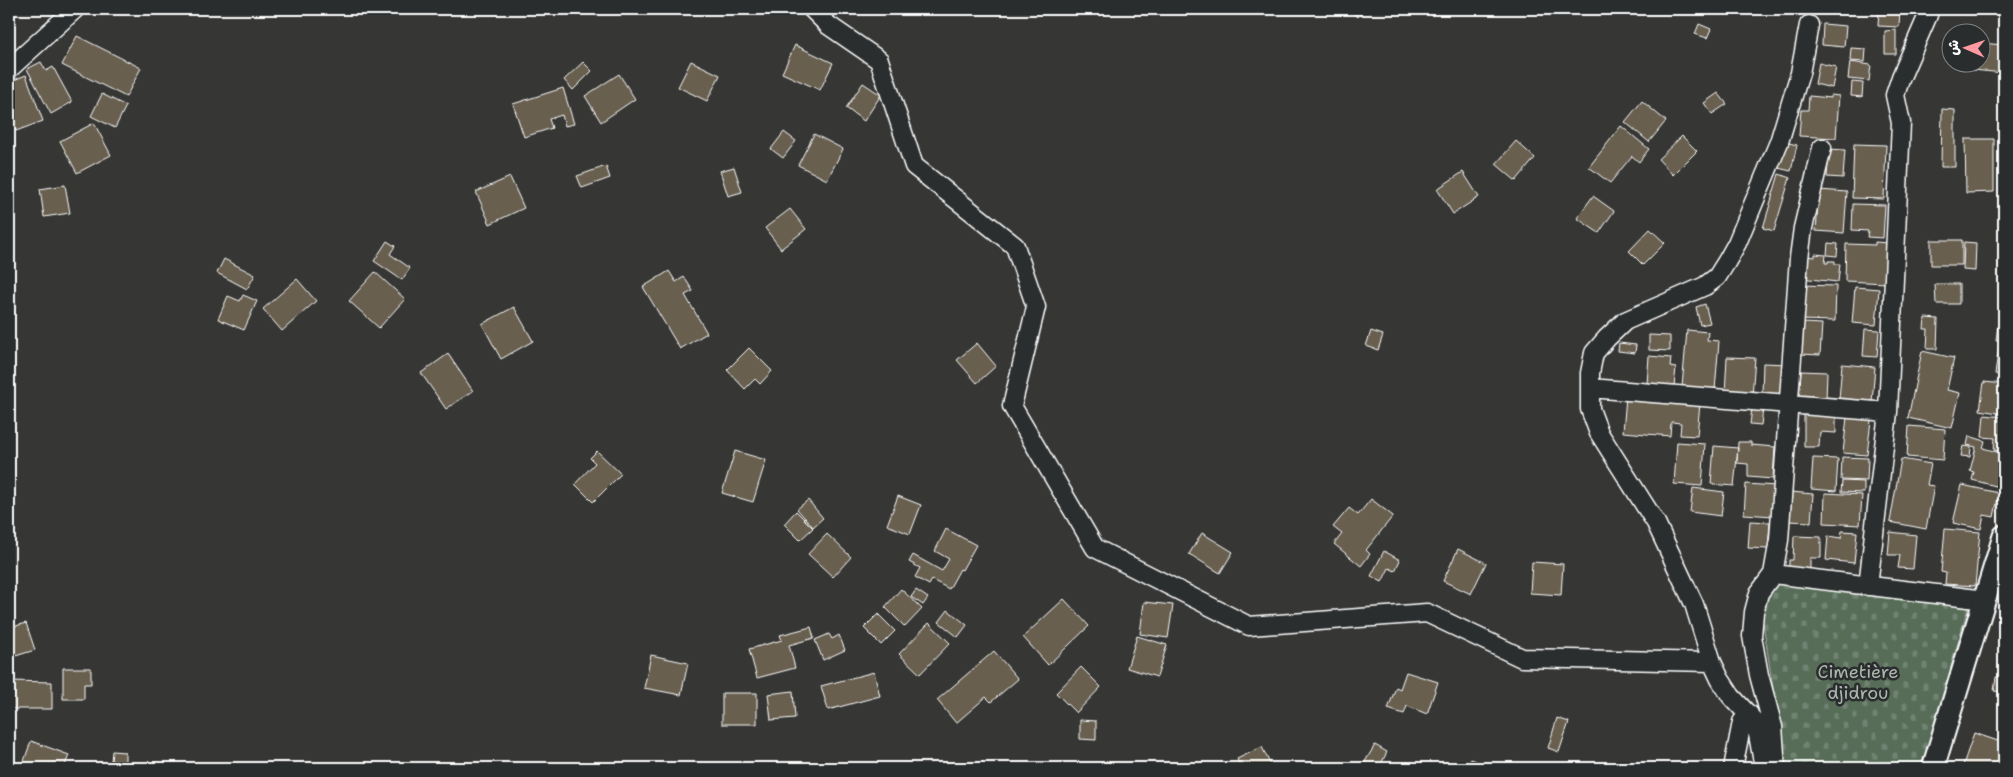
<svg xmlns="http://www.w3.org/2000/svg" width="2013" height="777" viewBox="0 0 2013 777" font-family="'Shantell Sans','Playpen Sans Arabic',sans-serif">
<defs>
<pattern id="cemetery-stones" width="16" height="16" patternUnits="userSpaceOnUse" patternTransform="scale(1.25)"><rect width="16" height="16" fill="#586d59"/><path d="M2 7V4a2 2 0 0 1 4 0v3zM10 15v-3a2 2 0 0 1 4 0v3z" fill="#718372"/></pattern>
</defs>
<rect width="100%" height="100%" fill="#363735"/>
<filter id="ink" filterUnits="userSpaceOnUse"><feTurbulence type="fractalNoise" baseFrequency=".02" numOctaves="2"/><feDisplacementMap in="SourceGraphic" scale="10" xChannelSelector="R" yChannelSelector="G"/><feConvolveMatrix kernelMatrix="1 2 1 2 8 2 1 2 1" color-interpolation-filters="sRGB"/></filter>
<g filter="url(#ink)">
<path fill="url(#cemetery-stones)" stroke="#acb6ac" d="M1769,583L1968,608L1922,768H1779L1777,714L1762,617Z"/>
<path fill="#685e4f" stroke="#fff" d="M1348,9H1365L1358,17Z
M1879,9H1900L1899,27L1878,26Z
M1699,24L1711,29L1707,38L1695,34Z
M1823,24L1846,26L1844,47L1822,45Z
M1896,30V54H1885V31Z
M77,36L141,68L126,97L62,65Z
M1980,43L2004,45V73L1962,69L1963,62H1980Z
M795,45L833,63L820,90L782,73Z
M1851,48L1866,49L1865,62L1850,61Z
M691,61L720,75L707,101L678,87Z
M41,62L46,71L53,67L72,102L51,114L27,69Z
M583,62L592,71L573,90L564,80Z
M1850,62L1871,65L1869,81L1848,79Z
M1819,63L1836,67L1832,88L1815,84Z
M619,74L635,99L601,122L585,96Z
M26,75L43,121L16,131L9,112V82Z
M1852,82L1863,83L1862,97L1851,96Z
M863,83L881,95L864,121L846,108Z
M563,88L574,124L565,126L562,115L549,119L552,128L524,137L513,104Z
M1718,93L1727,104L1712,114L1704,103Z
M102,94L126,106L115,128L91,116Z
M1831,95L1839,96L1836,138L1799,136L1801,110H1808L1809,96L1831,98Z
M1642,101L1666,121L1649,142L1625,122Z
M1942,109L1955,110V167H1941Z
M94,123L111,155L77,173L60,141Z
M1621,126L1649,149L1639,162L1632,156L1610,183L1589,167Z
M784,132L796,141L783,158L771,149Z
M814,134L843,149L827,180L798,165Z
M1682,136L1697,151L1673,175L1658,159Z
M1965,139H1994V192L1966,193Z
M1516,141L1535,158L1516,181L1496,164Z
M1785,142L1797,145L1791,171L1778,168Z
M1854,144L1886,145L1884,199L1852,198Z
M1829,149L1845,150L1843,178L1827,177Z
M606,166L610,178L582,188L577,176Z
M734,167L742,192L728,196L720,171Z
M1463,172L1479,197L1453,214L1437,189Z
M1779,174L1790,178L1774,231L1763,228Z
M510,177L524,208L490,224L476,192Z
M65,185L70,213L44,217L40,189Z
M1819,190L1847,192L1844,233L1816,231Z
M1593,196L1614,211L1599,233L1577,218Z
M1853,204L1885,205L1883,238L1867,237L1868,231L1852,230Z
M790,209L806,229L781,249L765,228Z
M1650,229L1665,243L1643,265L1629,251Z
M1931,240H1962V265H1931Z
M387,241L395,246L390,254L410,268L402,280L374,261Z
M1875,242L1889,243L1887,283L1845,281L1846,244L1875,245Z
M1964,242L1976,243L1975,271L1963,270Z
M1828,243L1838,244L1837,256L1827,255Z
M1815,254L1826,255L1825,263H1828V261H1835V264H1840L1838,282L1800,278L1806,256L1815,257Z
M224,259L255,275L247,289L217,273Z
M669,271L676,282L684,277L693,291L685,295L707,333L680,349L643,287Z
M375,272L405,299L379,328L349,301Z
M297,279L316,301L282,331L263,309Z
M1935,284H1959V304H1936Z
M1801,285L1836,286L1835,321L1800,320Z
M1855,287L1879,289L1876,325L1852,323Z
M243,295L257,301L244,330L218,319L228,296L240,301Z
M1705,304L1710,323L1700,325L1696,307Z
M514,307L533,341L501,359L482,324Z
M1925,318L1938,319L1937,349H1927L1928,329H1924Z
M1802,323L1822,324L1820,355L1800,354Z
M1998,325L2004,326V376L1995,374L2000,340H1996Z
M1865,329L1879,330L1877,357L1863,356Z
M1687,330L1708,332L1707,340L1719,341L1715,390L1682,387Z
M1371,331L1383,335L1378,350L1366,346Z
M1649,335L1670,336V351L1649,350Z
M977,343L996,366L977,383L957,360Z
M1619,343L1636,345L1635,353L1618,351Z
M749,348L772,371L760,384L755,379L745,389L727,370Z
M1922,351L1954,358L1947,390L1960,393L1952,428L1908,418Z
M448,354L473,391L446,409L421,373Z
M1649,356L1671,358L1670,367L1676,368L1674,386L1647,384Z
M1727,357L1755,358L1752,396L1725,394Z
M1763,363L1788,364L1787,394H1762Z
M1842,364L1875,367L1872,402L1839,399Z
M1801,371L1827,372L1826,400L1799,399Z
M1984,382L2004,384V414L1980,410Z
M1626,397L1700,403L1697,436L1680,435L1681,423L1671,422L1670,436L1623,432Z
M1752,408L1763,409L1761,425L1750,424Z
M1804,412H1836V433L1820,432L1819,447H1804Z
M1984,415L2004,417V451L1994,450L1995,438L1982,437Z
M1847,417L1871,420L1867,455L1843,453Z
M1909,426L1945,429L1943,460L1907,457Z
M1969,436L1985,441L1983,448L2004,454V472L2000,487L1972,480L1974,472L1970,471L1976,447L1967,445Z
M1677,442L1705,444L1702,486L1674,484Z
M1738,442H1751V445L1775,447L1773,479L1748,477V464L1737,463Z
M1714,446L1738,448L1734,486L1711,484Z
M1963,446L1971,447L1970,457L1961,456Z
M597,451L621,474L593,502L575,484L595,463L590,458Z
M735,451L766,460L753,502L722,493Z
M1842,457L1868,458L1867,481L1841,480Z
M1813,458L1838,459L1836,491L1811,489Z
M1901,459L1931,464L1927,485L1934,486L1926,529L1890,522Z
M1842,481L1864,482V493L1841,492Z
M1746,484L1776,486L1774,516L1744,514Z
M1962,485L1999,493L1994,517L1984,515L1981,529L1953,523Z
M1693,488L1724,492L1721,516L1690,512Z
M1791,492L1813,494L1811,522L1789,521Z
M1825,493L1862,495L1860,525L1824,523Z
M898,496L921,505L910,534L887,525Z
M1371,499L1393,516L1366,550L1370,554L1361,566L1334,544L1342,534L1333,527L1349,508L1358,515Z
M808,500L823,518L813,527L797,509Z
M796,511L813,528L800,540L784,524Z
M1750,521L1770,522L1768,549L1748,548Z
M946,529L976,545L962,570L960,569L949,589L932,580L929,585L915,577L920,568L909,562L913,555L942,571L949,559L935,551Z
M1945,529L1980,532L1975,586L1945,584L1946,573L1941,572Z
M1842,531L1857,532L1854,563L1826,560L1828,536L1841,538Z
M1890,532L1916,535L1913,569L1898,568L1900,555H1888Z
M1202,533L1233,552L1220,573L1189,554Z
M827,534L851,557L833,577L808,554Z
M1794,536L1821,537V558H1810V571L1789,570V560H1793Z
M1458,549L1486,563L1471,594L1443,581Z
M1384,551L1400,560L1395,571L1389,568L1382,582L1371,576Z
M1532,562L1563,564L1561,595L1530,593Z
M901,589L922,609L905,627L885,607Z
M916,590L928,598L923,605L911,597Z
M1064,599L1089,626L1048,665L1023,637Z
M1144,602L1173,605L1168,638L1140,634Z
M948,610L967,625L958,637L939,622Z
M878,614L895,631L881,645L864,628Z
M26,623L35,650L9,658V628Z
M929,623L950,643L920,674L899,654Z
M811,627L814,638L789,645L795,668L757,678L749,649L782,640L780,635Z
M829,634L832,639L839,635L845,650L823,660L815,640Z
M1137,636L1167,645L1157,677L1127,668Z
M994,651L1018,679L991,702L986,697L956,723L937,700Z
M651,655L688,663L681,695L644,688Z
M1081,667L1101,687L1076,713L1056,693Z
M63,668H91V684H84V699H63Z
M874,672L880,696L828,710L821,686Z
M1406,672L1438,682L1427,714L1407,706L1404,714L1388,709L1396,687L1400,689Z
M1996,677H2004V692L1994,691Z
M10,681L52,682V709H9Z
M793,691L795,718L771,720L768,694Z
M722,693H757V724H722Z
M1557,718L1569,722L1559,752L1548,748Z
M1080,720L1096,721V740L1080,739Z
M1974,733L2004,743V768H1962Z
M31,741L69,755L64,768H56L47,765L46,768H33L23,764Z
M1375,745L1387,752L1381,764L1388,768H1369L1363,765Z
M1262,747L1272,768H1241L1237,759Z
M112,751L125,752V762L111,761Z
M1471,759L1495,768H1467Z"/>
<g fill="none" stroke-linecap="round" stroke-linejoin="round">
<g stroke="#fff" stroke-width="21">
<path id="minor" d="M812,9L828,25L879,60L914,166L1015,246L1036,307L1012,406L1095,548L1249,626L1427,613L1522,658L1712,662
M9,69L75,9
M1590,388L1888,412
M1773,574L1985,600
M1868,586L1888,412L1901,123L1895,95L1901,77L1928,15
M1733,768L1742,722L1749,714
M1764,768L1756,723L1731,696L1720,679L1712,662L1694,604L1656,523L1599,433L1590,409V373L1594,353L1607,338L1625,321L1705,286L1717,277L1727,261L1737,243L1779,142L1800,73L1809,25
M1776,768L1773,727L1759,675L1752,636L1754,612L1759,593L1773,574L1779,540L1799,258L1803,228L1822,148"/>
</g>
<g stroke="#fff" stroke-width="25">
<path id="tertiary" d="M1933,768L2004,536"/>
</g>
<use href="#minor" stroke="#2a2d2e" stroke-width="18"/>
<use href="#tertiary" stroke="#2a2d2e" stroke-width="21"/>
</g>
</g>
<g text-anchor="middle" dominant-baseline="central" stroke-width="5" stroke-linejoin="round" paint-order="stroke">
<g font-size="18" fill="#acb6ac" stroke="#2a2d2e">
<text x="1858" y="672">Cimetière<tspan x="1858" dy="21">djidrou</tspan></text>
</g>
</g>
<rect width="2013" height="777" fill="none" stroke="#2a2d2e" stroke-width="30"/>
<rect x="15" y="15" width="1983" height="747" fill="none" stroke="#fff" stroke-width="2" filter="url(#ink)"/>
<g transform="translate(1966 48) rotate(272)"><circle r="24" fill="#2a2d2e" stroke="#7f8182"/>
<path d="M0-4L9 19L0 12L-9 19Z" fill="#ff9aa2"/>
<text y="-8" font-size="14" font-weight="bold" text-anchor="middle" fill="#ffffff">ش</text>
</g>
</svg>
